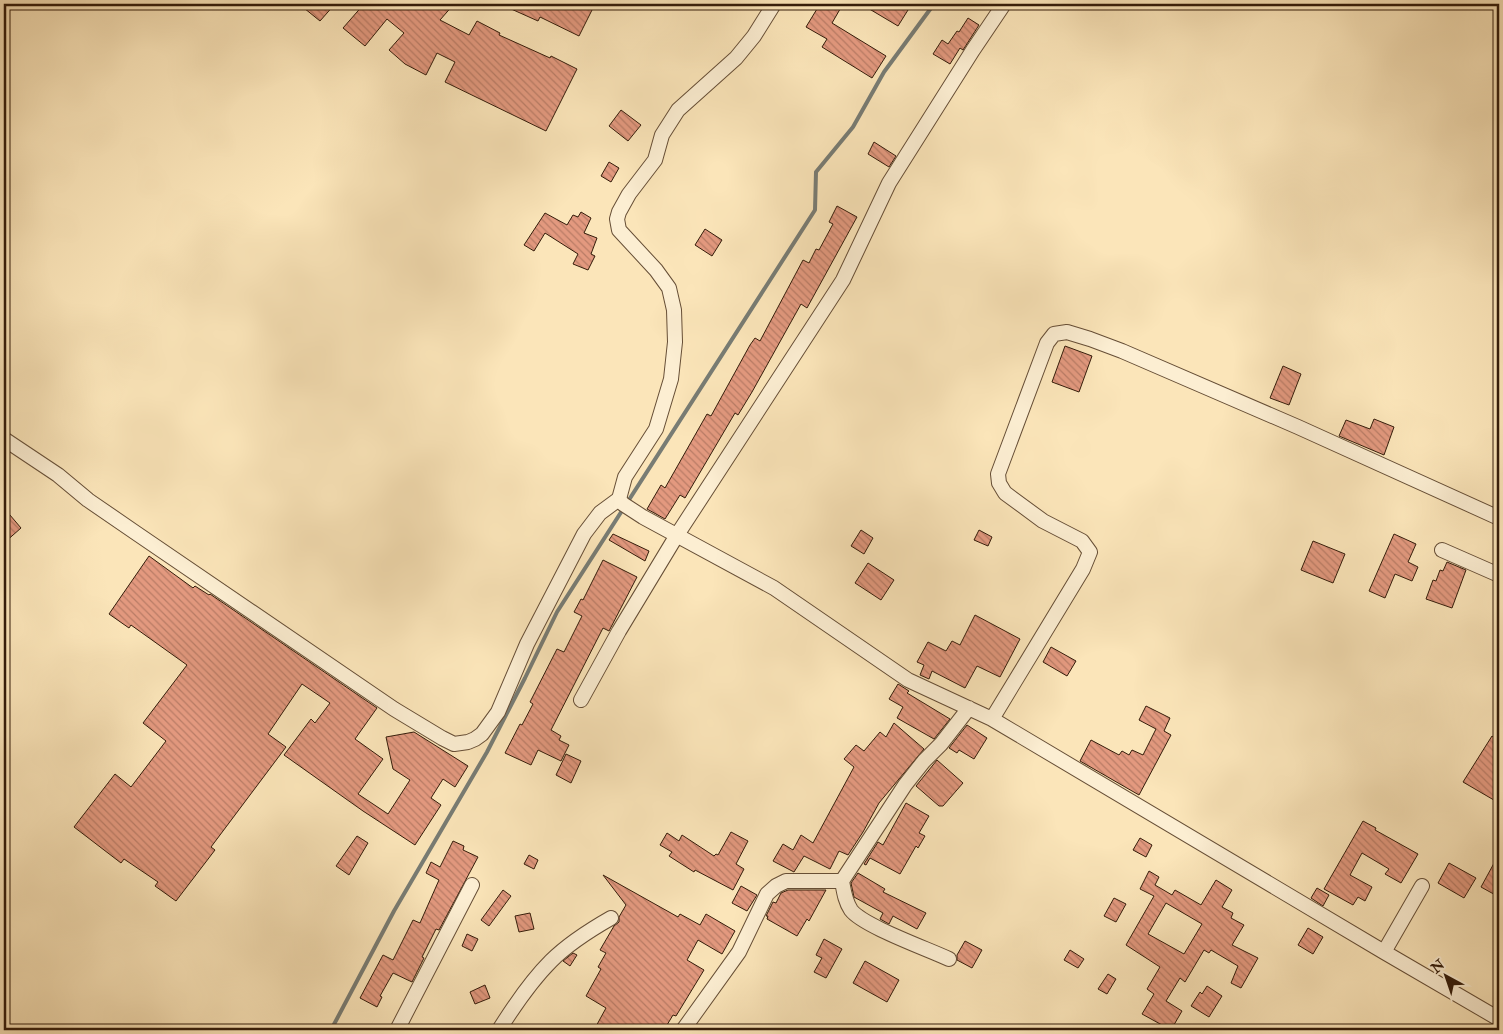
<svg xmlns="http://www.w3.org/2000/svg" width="1503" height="1034" viewBox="0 0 1503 1034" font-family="'IM FELL Double Pica',serif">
<defs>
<pattern id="building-back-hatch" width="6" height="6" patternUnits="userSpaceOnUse" patternTransform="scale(1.25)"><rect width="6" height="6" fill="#e3997f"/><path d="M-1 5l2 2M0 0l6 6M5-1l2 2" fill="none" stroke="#b97c66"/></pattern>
</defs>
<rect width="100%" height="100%" fill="#fbe5b9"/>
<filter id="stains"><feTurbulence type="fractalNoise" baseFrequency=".004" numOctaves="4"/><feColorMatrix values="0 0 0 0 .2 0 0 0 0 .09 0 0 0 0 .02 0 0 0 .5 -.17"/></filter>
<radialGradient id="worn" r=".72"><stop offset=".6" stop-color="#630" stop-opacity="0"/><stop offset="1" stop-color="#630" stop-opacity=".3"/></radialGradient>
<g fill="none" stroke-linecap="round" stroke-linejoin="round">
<path stroke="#787c74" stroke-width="4" d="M331,1030L394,911L487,752L525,678L557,612L815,210L816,172L853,127L884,72L934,4"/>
</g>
<path fill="url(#building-back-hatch)" stroke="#341c0a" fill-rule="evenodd" d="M299,4H335L320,21Z
M364,4H454L440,20L469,35L477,21L500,33L499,35L550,58L551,56L577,69L546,131L445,82L455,62L437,53L426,75L405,64L389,50L404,33L387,19L365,46L343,28Z
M500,4H595L579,36L540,17L538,21Z
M820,4H843L832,23L886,56L872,78L822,47L827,39L806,27Z
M861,4H899L908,10L898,26Z
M968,18L979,25L963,50L960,48L950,64L933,54L942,40L948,44L957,31L959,32Z
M621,110L641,125L628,141L609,126Z
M874,142L896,156L889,167L868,154Z
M609,162L619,168L611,182L601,176Z
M837,206L857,217L807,308L801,304L752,392L738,415L735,413L685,498L680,495L665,519L647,509L661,485L665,488L707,414L711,416L750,345L755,338L760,341L803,260L809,263L816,249L819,250L833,224L829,222Z
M581,212L591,218L584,233L597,238L591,254L595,256L588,270L573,264L578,254L545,233L534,251L524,245L545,213L567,225L573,215L578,217Z
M705,229L722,240L712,256L695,245Z
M1065,346L1092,356L1079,392L1052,382Z
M1283,366L1301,374L1289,405L1270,398Z
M1374,419L1394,427L1384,455L1339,436L1346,420L1370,429Z
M4,508L21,528L4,543Z
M861,530L873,538L864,554L851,546Z
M979,530L992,537L988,546L974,540Z
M613,534L649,551L645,561L609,540Z
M1394,534L1416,544L1408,562L1418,567L1412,581L1395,574L1385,598L1369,591Z
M1313,541L1345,554L1333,583L1301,570Z
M149,556L193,588L195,586L209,595L210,594L377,708L355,739L383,759L358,794L388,814L410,780L393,769L386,737L414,732L468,766L455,787L443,779L431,798L441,805L415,845L363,811L284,755L311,719L315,723L330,703L302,684L268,734L286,747L211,847L215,850L176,901L155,886L158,882L124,859L121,863L74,827L115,774L131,787L166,741L143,723L187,665L131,625L129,628L109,614Z
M603,560L637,577L609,631L603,628L551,730L561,736L559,740L569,745L561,761L538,750L531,765L505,753L520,724L522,725L533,704L530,702L557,649L564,652L582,616L574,612L581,599L583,600Z
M1447,562L1466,570L1452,608L1426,599L1433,580L1436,581L1440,570L1443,571Z
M868,563L894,580L881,600L855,583Z
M975,615L1020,639L1000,677L977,666L965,688L932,671L929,679L920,675L924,665L917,662L928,642L946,651L952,641L960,645Z
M1051,647L1076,661L1067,676L1043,662Z
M898,684L909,691L907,693L950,719L934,739L897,718L903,707L889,699Z
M1146,706L1170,718L1164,731L1171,735L1139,795L1080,761L1091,740L1119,755L1122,751L1129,755L1132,750L1143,755L1156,729L1139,720Z
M894,723L924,749L879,803L863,832L848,855L839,851L830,869L804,856L794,872L773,861L783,844L793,850L801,835L813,843L854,767L844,759L856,745L864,751L880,732L886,737Z
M967,725L987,738L974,759L959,750L957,753L949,748Z
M1492,736L1499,741V777L1494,785L1499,788V803L1463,782Z
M566,754L581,761L571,783L556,775Z
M937,760L963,783L943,806H939L916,786Z
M906,803L929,816L919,833L925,836L918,848L916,846L900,874L870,858L866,865L864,864L878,842L883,845Z
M1363,821L1376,828L1375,830L1418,854L1401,883L1385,874L1389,869L1362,853L1350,875L1372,887L1365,901L1358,897L1353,905L1324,889Z
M731,832L748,841L736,864L744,869L733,890L695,870L694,872L669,856L672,852L660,845L667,833L679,841L682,835L714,856L716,854L718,855Z
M357,836L368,843L349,875L336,866Z
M1140,838L1152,845L1146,857L1133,850Z
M453,841L464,846L463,850L478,857L439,930L436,929L422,957L424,958L412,982L393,973L380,996L382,997L377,1007L360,998L383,955L393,960L413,920L420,923L439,880L426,873L431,862L440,867Z
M1499,854V897L1481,887Z
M529,855L538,860L534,869L524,864Z
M1449,863L1476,878L1464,898L1438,883Z
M1149,871L1159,877L1155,885L1172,895L1175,890L1201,905L1216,880L1232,890L1222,907L1233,913L1231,918L1244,925L1232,945L1258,958L1241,988L1231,983L1238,966L1211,950L1209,953L1204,950L1185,982L1180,978L1166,1001L1182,1011L1171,1030L1142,1014L1154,994L1147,989L1160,967L1126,945L1154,896L1140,889ZM1166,903L1202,924L1184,954L1148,934Z
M858,873L885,889L883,892L926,913L917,929L893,916L889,924L880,919L883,913L854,897L851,883Z
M603,875L678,917L680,914L700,925L706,914L735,931L722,954L698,940L687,960L704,970L676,1016L673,1015L664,1030H594L606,1008L586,996L601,969L598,967L606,953L600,950L614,926L619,922V917L626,905Z
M741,886L757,895L747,911L732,903Z
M1317,888L1329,895L1323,906L1311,898Z
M503,890L511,896L489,926L481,920Z
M788,890H826L809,921L807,919L797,936L767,919L768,916H766L773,902L776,903L781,893Z
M1114,898L1126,904L1116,922L1104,916Z
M530,913L534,929L519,932L515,916Z
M1308,928L1323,937L1313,954L1298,945Z
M467,934L478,939L472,951L462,946Z
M824,939L842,949L826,978L814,972L822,958L816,955Z
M965,941L982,950L972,968L957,960V955Z
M1070,950L1084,959L1078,968L1064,960Z
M573,953L577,955L570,966L563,961Z
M865,961L899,980L887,1002L853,983Z
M1108,974L1116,979L1107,994L1098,989Z
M485,985L490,998L475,1004L470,992Z
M1207,986L1222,996L1209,1017L1191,1006L1200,992L1202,994Z"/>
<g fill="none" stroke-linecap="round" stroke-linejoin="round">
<g stroke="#664e36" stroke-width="16">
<path id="street" d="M4,439L58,475L88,500L136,533L394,709L442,738L454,744L468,742L475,739L482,734L498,712L527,644L584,534L600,513L619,499L625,477L656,429L671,379L675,342L674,310L669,288L656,270L619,230L617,219L619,212L629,194L655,160L662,135L678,110L736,58L754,36L774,4
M619,499L623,504L643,517L774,588L908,680L992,719L1384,952L1499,1019
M1442,550L1499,575
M581,700L619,631L677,535L843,280L889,183L973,50L1004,4
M992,719L1083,569L1090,552L1082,541L1043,521L1005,493L999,483L998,474L1047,343L1054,334L1067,332L1090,339L1122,351L1298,427L1499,518
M842,881C844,892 845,901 851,910C863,926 928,949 949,959
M1384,952L1422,886
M397,1030L472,885
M499,1030C514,1006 531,981 551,961C568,944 590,930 611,918
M683,1030L739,952L767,894L776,886L786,881H842L905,785L924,761L941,744L969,708"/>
</g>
<use href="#street" stroke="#fceed2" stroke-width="14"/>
</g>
<rect width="1503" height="1034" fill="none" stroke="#fbe5b9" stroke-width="20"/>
<rect x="5" y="5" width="1493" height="1024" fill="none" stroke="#341c0a" stroke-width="2.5"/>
<rect x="10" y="10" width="1483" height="1014" fill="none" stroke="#341c0a"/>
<g transform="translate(1446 976) rotate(320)" stroke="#fceed2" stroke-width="4" paint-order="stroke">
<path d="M0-4L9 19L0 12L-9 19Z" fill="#341c0a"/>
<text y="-8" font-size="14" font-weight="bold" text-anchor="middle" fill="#341c0a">N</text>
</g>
<rect width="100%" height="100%" filter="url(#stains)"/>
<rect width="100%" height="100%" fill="url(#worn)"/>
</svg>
